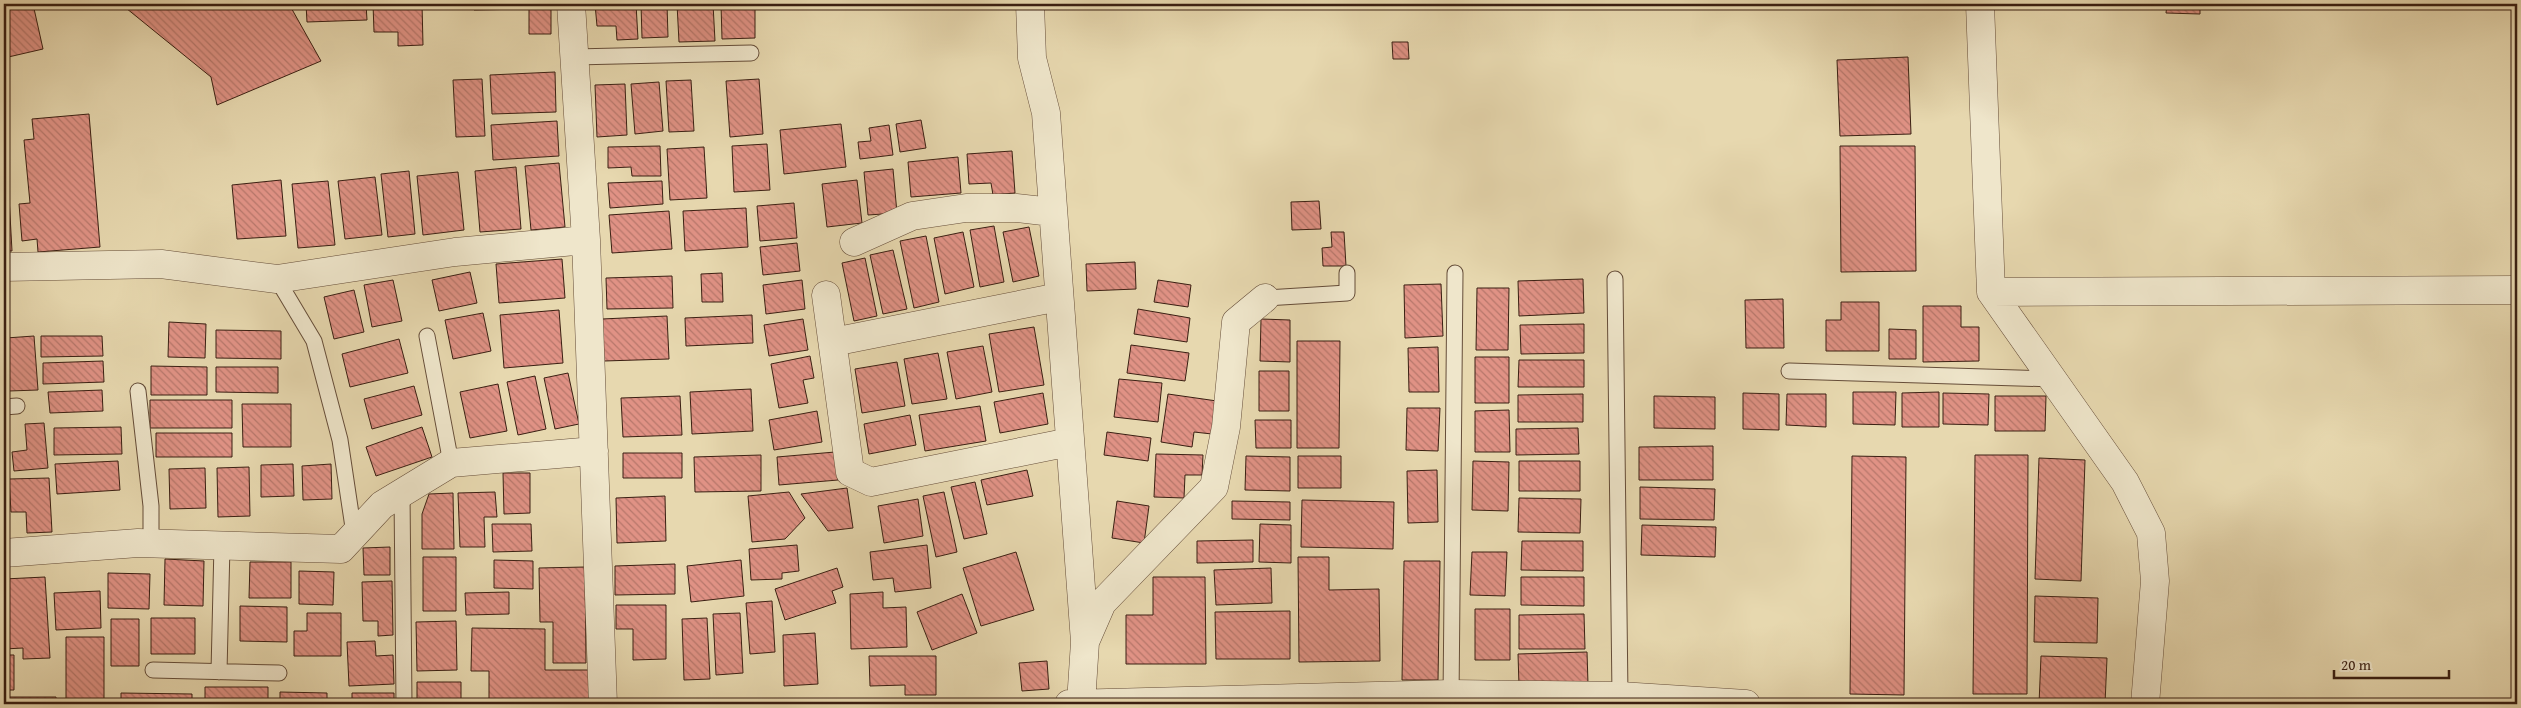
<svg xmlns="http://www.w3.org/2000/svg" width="2521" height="708" viewBox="0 0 2521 708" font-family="'Gentium Book Plus',serif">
<defs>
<pattern id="building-back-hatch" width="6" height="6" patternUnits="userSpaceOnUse" patternTransform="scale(1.25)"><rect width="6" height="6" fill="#e09285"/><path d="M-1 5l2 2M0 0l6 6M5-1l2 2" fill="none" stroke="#b7776b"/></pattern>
</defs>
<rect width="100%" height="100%" fill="#e7d8af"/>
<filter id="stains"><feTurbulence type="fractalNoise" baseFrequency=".004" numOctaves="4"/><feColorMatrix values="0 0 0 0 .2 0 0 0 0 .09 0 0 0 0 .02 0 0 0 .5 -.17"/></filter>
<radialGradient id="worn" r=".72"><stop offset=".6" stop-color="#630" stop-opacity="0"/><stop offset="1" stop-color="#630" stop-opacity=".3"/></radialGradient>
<path fill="url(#building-back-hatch)" stroke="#3a1f12" d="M4,4H33L43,49L4,58Z
M121,4H289L321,61L217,105L211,77Z
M306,4H366L367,20L307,22Z
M373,4H422L423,45L398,46V32H374Z
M474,4H551V34H529V9L474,10Z
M595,4H636L638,39L617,40L616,26H597Z
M641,4H667L668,37L642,38Z
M677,4H713L715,41L679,42Z
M721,4H755V38L722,39Z
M2167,4H2200V14L2166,13Z
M1392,42H1408L1409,59H1393Z
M1908,57L1911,134L1840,136L1837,60Z
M555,72L556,112L492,114L490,75Z
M482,79L485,136L456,137L453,80Z
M759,79L763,134L730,137L726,81Z
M691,80L694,131L669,132L666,81Z
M659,82L663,131L635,134L631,84Z
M625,84L627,135L597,137L595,85Z
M89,114L100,247L38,252L37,239L22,241L19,204L30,203L24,140L34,139L32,119Z
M921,120L926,148L900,152L896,124Z
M557,121L559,156L493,160L491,125Z
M841,124L846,167L784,174L780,130Z
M889,125L893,155L860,159L858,142L871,141L869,128Z
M767,144L770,190L734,192L732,146Z
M660,146L661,176H632L631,167L608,168V147Z
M1840,146H1915L1916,271L1841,272Z
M704,147L707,198L670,200L667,149Z
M1012,151L1015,193L993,195L991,183L969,184L967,154Z
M958,157L961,193L911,197L908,162Z
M7,160L12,251H4V161Z
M559,163L565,227L531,230L525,166Z
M516,167L521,229L480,232L475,171Z
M893,169L897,213L868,215L864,172Z
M409,171L415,234L388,237L381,174Z
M458,172L464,230L423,235L417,176Z
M375,177L382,235L345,239L338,181Z
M281,180L286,236L237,239L232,185Z
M857,180L862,223L827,227L822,184Z
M328,181L335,245L298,248L292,184Z
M662,181L663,204L610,208L608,183Z
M1319,201L1321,229L1292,230L1291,202Z
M794,203L797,238L760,241L757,206Z
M746,208L748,247L685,251L683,211Z
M669,211L672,249L612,253L609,215Z
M994,226L1004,282L980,287L970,230Z
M1029,227L1039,276L1013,282L1003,232Z
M963,232L974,287L945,294L934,238Z
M1331,232H1344L1346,266H1323L1322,248L1332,247Z
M926,236L939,302L914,308L900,241Z
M797,243L800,271L763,275L760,247Z
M893,250L907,309L883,314L870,255Z
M865,258L877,316L854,321L842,263Z
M562,259L565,298L499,303L496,264Z
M1135,262L1136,289L1087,291L1086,264Z
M470,272L477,303L439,311L432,280Z
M722,273L723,302H702L701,274Z
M672,276L673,308L607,309L606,278Z
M1583,279L1584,313L1519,316L1518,281Z
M393,280L402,321L372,327L364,285Z
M802,280L805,309L766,314L763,285Z
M1158,280L1191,285L1188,307L1154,302Z
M1441,284L1443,336L1405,338L1404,285Z
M1477,288H1509L1508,350H1476Z
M354,290L364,332L334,339L324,297Z
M1783,299L1784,348H1746L1745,300Z
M1841,302H1879V351H1826V320H1841Z
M1923,306H1961V327H1979V361L1923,362Z
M1138,309L1190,318L1187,342L1134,334Z
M559,310L563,363L504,368L500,315Z
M483,313L491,351L453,359L445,320Z
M752,315L753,343L686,346L685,318Z
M667,316L669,359L604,361L602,319Z
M803,319L808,350L769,356L764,325Z
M1261,319L1290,320V362L1260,361Z
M169,322L206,324L205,358L168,357Z
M1584,324V353L1521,354L1520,325Z
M1034,327L1044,385L999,392L989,334Z
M1889,329L1916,330V359H1889Z
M216,330L281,331V359L216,358Z
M34,336L38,390L9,391L6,338Z
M41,336H102L103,356L41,357Z
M399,339L408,373L350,387L342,354Z
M1297,341H1340L1339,448H1297Z
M1131,345L1189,353L1185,381L1127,373Z
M983,346L992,392L956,399L947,352Z
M1438,347L1439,392H1409L1408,348Z
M938,353L947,399L912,404L904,359Z
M810,356L814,378L803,380L808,403L779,408L771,364Z
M1475,357H1509V403H1475Z
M1519,360H1584V387H1518Z
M103,361L104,382L43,384V363Z
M897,362L905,406L862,413L855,369Z
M151,366L207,367V395H151Z
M216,367H278V393L216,392Z
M1259,371H1289V411H1259Z
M568,373L579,424L555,429L544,378Z
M535,376L546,429L518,435L507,382Z
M1119,379L1162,383L1158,422L1114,417Z
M498,384L507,431L470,438L460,392Z
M414,386L422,415L372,429L364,399Z
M751,389L753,431L692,434L690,392Z
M102,390L103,411L50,413L48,392Z
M1853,392H1896L1895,425L1853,424Z
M1939,392V427H1902V393Z
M1043,393L1048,424L1000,433L994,402Z
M1743,393L1779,394V430L1743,429Z
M1943,393L1989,394L1988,425L1943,424Z
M1168,394L1217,401L1212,434L1194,432L1192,447L1161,442Z
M1583,394V422H1518V395Z
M1787,394H1826V427L1786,425Z
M680,396L682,435L623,437L621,398Z
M1654,396L1715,397V429L1654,428Z
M1995,396H2046L2045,431H1995Z
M150,400H232V428H150Z
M242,404H291V447H243Z
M980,406L986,441L925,451L919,415Z
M1407,408H1440L1438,451L1406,450Z
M1509,410L1510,452H1475V411Z
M817,411L822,442L774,450L769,420Z
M910,415L916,445L869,454L864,424Z
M1255,420H1291V448H1256Z
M44,423L48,468L14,471L12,452L27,450L25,424Z
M6,427L9,469L4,470V428Z
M121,427L122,454L54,455V428Z
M422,427L432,457L376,476L366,447Z
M1578,428L1579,454L1516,455V429Z
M1107,432L1151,438L1148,461L1104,455Z
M156,433H232V457H156Z
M1713,446V480H1639V447Z
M835,452L838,480L779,485L777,457Z
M623,453H682V478H623Z
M1156,454L1203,455L1202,475H1185L1184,498L1154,497Z
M761,455V491L695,492L694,457Z
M1975,455H2028L2027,694H1973Z
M1246,456L1290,457V491L1245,490Z
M1298,456H1341V488H1298Z
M1852,456L1906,457L1904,695L1850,694Z
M2039,458L2085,460L2081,581L2035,579Z
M118,461L120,490L57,494L55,464Z
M1473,461L1509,462L1508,511L1472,510Z
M1519,461H1580V491H1519Z
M293,464L294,496L261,497V465Z
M331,464L332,499L303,500L302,466Z
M249,467L250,516L218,517L217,468Z
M205,468L206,508L170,509L169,469Z
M1027,470L1033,496L987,505L981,480Z
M1437,470L1438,522L1408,523L1407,471Z
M503,473H530V513L504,514Z
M49,478L52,532L27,533L26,512H11L9,479Z
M4,479L8,532H4Z
M975,482L987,534L964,539L951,487Z
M1640,487L1715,489L1714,520L1640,519Z
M847,488L853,528L828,531L801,494Z
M495,492L497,517H484L485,547H460L458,493Z
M789,492L805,518L785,539L752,542L748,496Z
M944,492L957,552L936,557L923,496Z
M453,493L454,549H422V514L429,494Z
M665,496L666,541L617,543L616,498Z
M1519,498L1581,499L1580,533L1518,532Z
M918,499L923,536L884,543L878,506Z
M1302,500L1394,502L1393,549L1301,547Z
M1117,501L1149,506L1144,543L1112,538Z
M1232,501L1290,502V520L1232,519Z
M492,524H531L532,551L493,552Z
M1260,524L1291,525V563L1259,562Z
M1642,525L1716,527L1715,557L1641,555Z
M1253,540V562L1197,563V541Z
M1522,541H1583V571L1521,570Z
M797,545L799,571L782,573V579L751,580L749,549Z
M927,545L931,588L895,592L893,578L873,580L870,552Z
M390,547V575H364L363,548Z
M1016,552L1034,610L981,626L963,568Z
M1472,552H1507L1505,596L1470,595Z
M423,557H456V611H423Z
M1298,557H1329V590L1379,589L1380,661L1299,662Z
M165,559L204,561L203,606L164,605Z
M494,560L533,561V589L494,588Z
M741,560L744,596L691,602L687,566Z
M1404,561H1440L1438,680H1402Z
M250,562H291V598H249Z
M675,564V594L615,595V566Z
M585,567L586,663H553V622H540L539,568Z
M837,568L843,587L832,591L836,603L785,620L775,589Z
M1271,568L1272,603L1216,605L1214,570Z
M299,571L334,572L333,605L299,604Z
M108,573L150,574L149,609L108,608Z
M45,577L50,658L23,659V648L4,649V579Z
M1153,577H1205L1206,664H1126V615H1153Z
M1521,577H1584V606L1521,605Z
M392,581L393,635L378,636V621H363L362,582Z
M100,591L101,628L56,630L54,593Z
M509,592V614L466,615L465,593Z
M883,592V608L906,607L907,647L851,649L850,594Z
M962,594L977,633L932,650L917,612Z
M2035,596L2098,598L2097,643L2034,642Z
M772,601L775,652L750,654L746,603Z
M616,605H666V659L633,660V629H616Z
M240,606L287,607V642L240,641Z
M1475,609H1510V660H1475Z
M1290,611V659H1216L1215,612Z
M307,613H341V656H294V631H307Z
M740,613L743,673L716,675L713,614Z
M1584,614L1585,649H1519V615Z
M151,618H195V654H151Z
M707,618L710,679L684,680L682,619Z
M111,619H139V666H111Z
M456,621L457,670L417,671L416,622Z
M472,628L545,629V670H594L593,704H489V671H471Z
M815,633L818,684L784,686L783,635Z
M66,637H104V701H66Z
M375,641L376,656L393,655L394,684L349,686L347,642Z
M1587,652L1588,684L1519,686L1518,654Z
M4,655H14V690H4Z
M869,656H936V695H905V685L870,686Z
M2041,656L2107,658L2105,704H2039Z
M1047,661L1049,689L1022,691L1019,663Z
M417,682H461V704H417Z
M205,687H268V704H205Z
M280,692L327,693V704H280Z
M121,693L192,694V704H121Z
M352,693H394V704H352Z
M4,697H56V704H4Z"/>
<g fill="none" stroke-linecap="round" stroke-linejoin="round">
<g stroke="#654d39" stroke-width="17">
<path id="service" d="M574,57L751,53
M277,279L314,341L340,440L354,534
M1615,279L1620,696
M1265,298L1347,293V273
M427,336L451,463
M1789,371L2053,379
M138,391L151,506V543
M4,407L17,406
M402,493L404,704
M153,670L279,673
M219,672L222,545
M1451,701L1455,273"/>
</g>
<g stroke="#654d39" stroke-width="29">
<path id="minor" d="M571,4L586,240L603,704
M1030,4L1032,58L1046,113L1085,642
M1980,4L1991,292L2125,482L2151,533L2155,581L2145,704
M854,242L912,216L966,208H1016L1052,212
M4,267L161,264L277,279L455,252L586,240
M1991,292L2517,290
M826,295L850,472L871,482L1070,442
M833,342L1059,297
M4,553L138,543L341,549L382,505L451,463L594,451
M1081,703L1085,642L1102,603L1214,487L1226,427L1236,322L1265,298
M1069,704L1452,694L1620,696L1746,704"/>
</g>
<use href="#service" stroke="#efe6cb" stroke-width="15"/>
<use href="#minor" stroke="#efe6cb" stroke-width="28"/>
</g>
<rect width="2521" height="708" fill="none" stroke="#e7d8af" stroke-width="20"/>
<rect x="5" y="5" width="2511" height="698" fill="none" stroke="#3a1f12" stroke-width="2.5"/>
<rect x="10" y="10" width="2501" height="688" fill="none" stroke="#3a1f12"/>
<path d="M2334 670v8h115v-8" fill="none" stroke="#3a1f12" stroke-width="2.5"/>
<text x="2341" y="670" font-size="15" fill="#3a1f12" stroke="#efe6cb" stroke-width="4" paint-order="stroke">20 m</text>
<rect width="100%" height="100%" filter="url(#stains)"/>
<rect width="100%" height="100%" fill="url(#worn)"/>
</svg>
